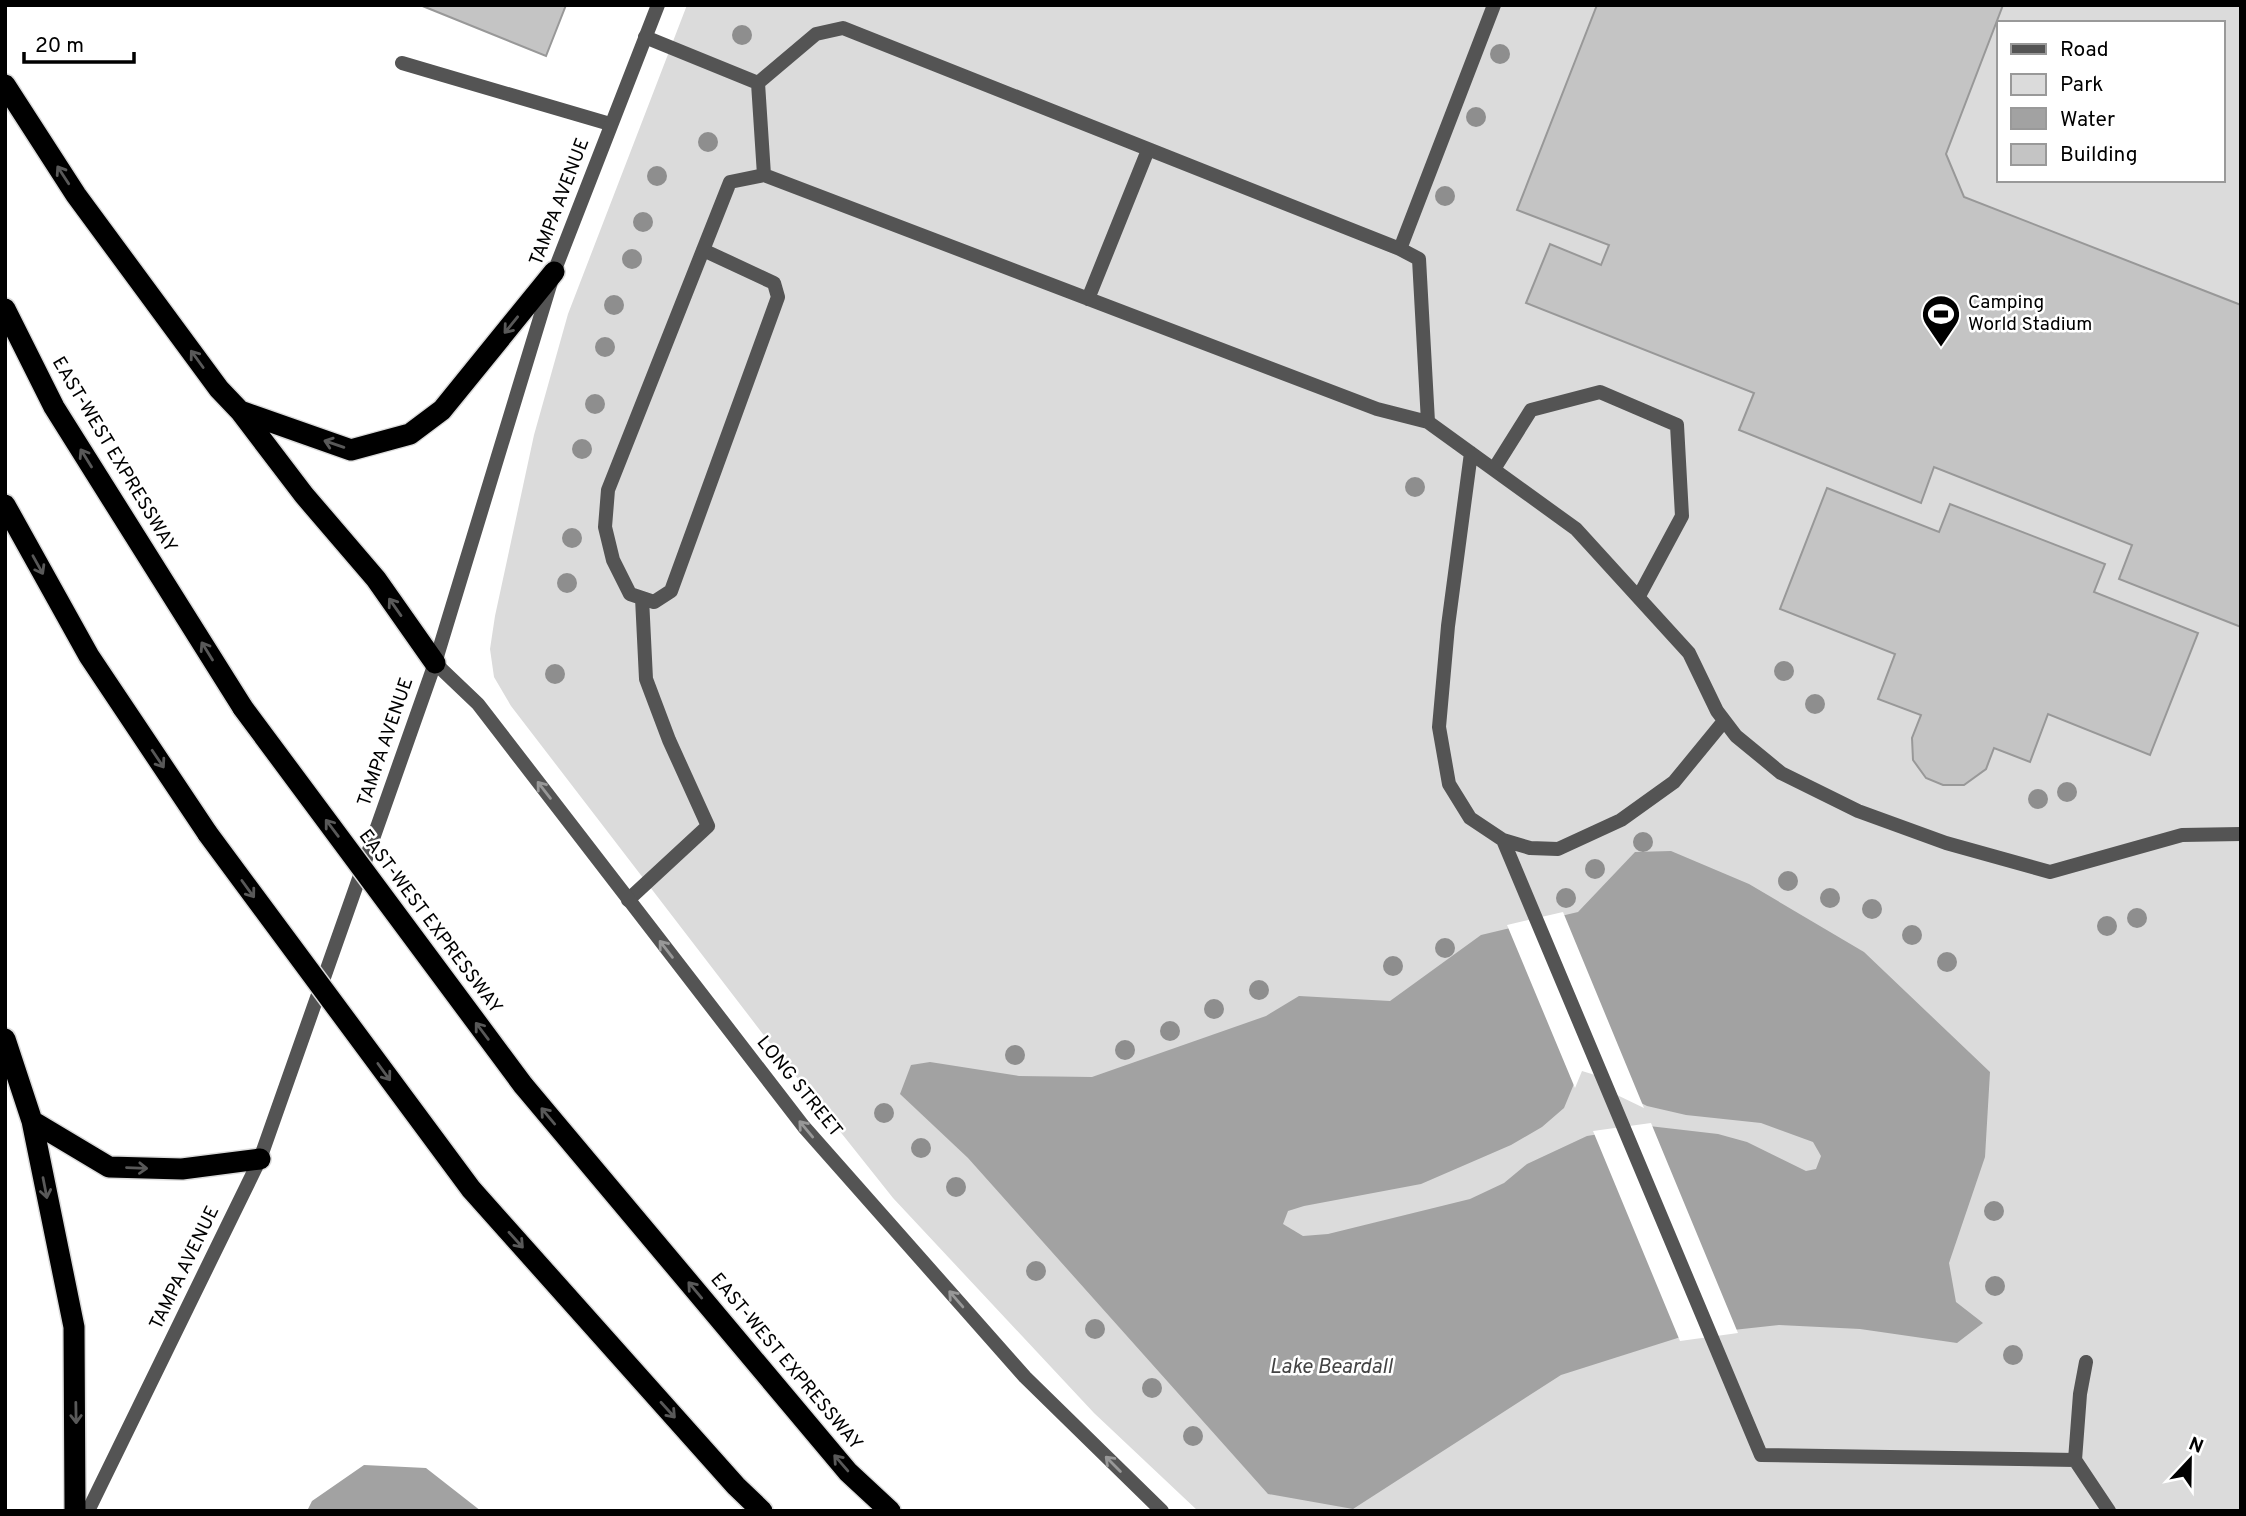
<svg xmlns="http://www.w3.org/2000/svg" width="2246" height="1516" viewBox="0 0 2246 1516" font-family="Overpass,sans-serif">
<rect width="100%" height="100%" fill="#fff"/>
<path fill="#dbdbdb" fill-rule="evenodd" d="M687,5H2241V1511H1198L1094,1413L893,1198L776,1051L511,706L494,677L490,649L495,616L534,435L568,314ZM1999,23H2223V180H1999Z"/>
<path fill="#a2a2a2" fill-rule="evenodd" d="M1671,851L1749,884L1864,952L1990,1072L1985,1157L1949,1263L1956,1302L1983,1323L1957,1343L1860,1329L1779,1325L1687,1335L1561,1375L1353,1509L1268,1494L968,1158L900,1094L911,1065L930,1062L1019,1076L1092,1077L1266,1016L1299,996L1390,1001L1481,935L1578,912L1635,852ZM1581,1067L1597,1072L1619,1092L1647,1106L1686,1115L1761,1123L1813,1142L1821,1156L1816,1169L1806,1171L1747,1142L1718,1134L1649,1126L1587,1136L1527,1164L1504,1183L1470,1199L1328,1234L1303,1236L1283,1224L1288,1211L1304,1206L1421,1184L1511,1145L1542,1127L1564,1108Z
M364,1465L426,1468L481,1511H307L312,1501Z"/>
<path fill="#fff" d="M1563,912L1644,1108L1617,1095L1595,1075L1582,1071L1575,1088L1507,925Z
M1651,1123L1738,1333L1680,1341L1593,1131Z"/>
<path fill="#c4c4c4" stroke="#989898" stroke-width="2" d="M420,5H566L546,56Z
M1597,5H2003L1946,154L1964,197L2241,305V627L2119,579L2132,545L1934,467L1921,503L1739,430L1754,393L1526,303L1550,244L1601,265L1609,245L1517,210Z
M1827,488L1939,532L1950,504L2105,564L2094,592L2198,633L2150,755L2048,714L2030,762L1994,748L1986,769L1964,785H1943L1926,778L1913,760L1912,738L1921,715L1878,699L1895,654L1780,609Z"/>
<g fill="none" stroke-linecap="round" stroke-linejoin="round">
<g stroke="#dbdbdb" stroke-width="24">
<path id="motorway" d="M5,85L76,195L219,389L240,411L304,495L376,579L435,663
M5,309L54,407L243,708
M240,411L351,450L410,434L442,410L554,272
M5,505L89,656L208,834
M5,1039L32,1121L74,1327L75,1511
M523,1085L848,1472L890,1511
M32,1121L109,1167L182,1169L260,1159
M471,1189L736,1486L762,1511"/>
</g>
<path stroke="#545454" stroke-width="14" d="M645,37L758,83L816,34L843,28L1400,249L1419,259L1428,422L1377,409L764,175L758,83
M402,63L610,124
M1400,249L1494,5
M703,250L774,283L778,297L671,591L654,602L630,594L613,560L605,527L608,490L730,182L764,175
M1088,299L1148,150
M1428,422L1576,529L1689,653L1717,711L1736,736L1781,773L1858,811L1946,843L2050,872L2182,835L2241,834
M1471,453L1448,626L1439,727L1449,784L1470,818L1503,840L1530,848L1558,849L1621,820L1674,782L1724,721
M1494,469L1531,410L1600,392L1677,425L1682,516L1639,596
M1503,840L1761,1455L2075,1460
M628,900L708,826L669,740L646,679L642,598
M2086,1362L2080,1394L2075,1460L2109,1511"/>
<path stroke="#545454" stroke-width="14" d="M435,663L478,704L804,1127L1025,1377L1162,1511
M88,1511L260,1159L435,663L554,272L658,5"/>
<use href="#motorway" stroke="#000" stroke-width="21"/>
<g stroke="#dbdbdb" stroke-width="24" stroke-linecap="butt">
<path id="motorway-bridge" d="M243,708L523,1085
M208,834L471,1189"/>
</g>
<use href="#motorway-bridge" stroke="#000" stroke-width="21"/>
</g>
<g fill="#8e8e8e">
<circle cx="742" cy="35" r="10"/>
<circle cx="1500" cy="54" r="10"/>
<circle cx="1476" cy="117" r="10"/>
<circle cx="708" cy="142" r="10"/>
<circle cx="657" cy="176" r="10"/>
<circle cx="1445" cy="196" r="10"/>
<circle cx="643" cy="222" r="10"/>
<circle cx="632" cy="259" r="10"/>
<circle cx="614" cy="305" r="10"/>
<circle cx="605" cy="347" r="10"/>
<circle cx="595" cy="404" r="10"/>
<circle cx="582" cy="449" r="10"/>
<circle cx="1415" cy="487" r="10"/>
<circle cx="572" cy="538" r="10"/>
<circle cx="567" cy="583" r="10"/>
<circle cx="1784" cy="671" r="10"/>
<circle cx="555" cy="674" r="10"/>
<circle cx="1815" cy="704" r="10"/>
<circle cx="2067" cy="792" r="10"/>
<circle cx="2038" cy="799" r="10"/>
<circle cx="1643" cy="842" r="10"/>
<circle cx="1595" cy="869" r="10"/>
<circle cx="1788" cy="881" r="10"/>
<circle cx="1566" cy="898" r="10"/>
<circle cx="1830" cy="898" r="10"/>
<circle cx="1872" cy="909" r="10"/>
<circle cx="2137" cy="918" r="10"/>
<circle cx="2107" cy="926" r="10"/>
<circle cx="1912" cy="935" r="10"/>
<circle cx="1445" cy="948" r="10"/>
<circle cx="1947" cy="962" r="10"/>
<circle cx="1393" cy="966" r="10"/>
<circle cx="1259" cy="990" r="10"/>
<circle cx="1214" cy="1009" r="10"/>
<circle cx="1170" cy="1031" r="10"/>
<circle cx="1125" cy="1050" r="10"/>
<circle cx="1015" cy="1055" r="10"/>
<circle cx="884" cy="1113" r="10"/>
<circle cx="921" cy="1148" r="10"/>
<circle cx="956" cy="1187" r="10"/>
<circle cx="1994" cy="1211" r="10"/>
<circle cx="1036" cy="1271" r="10"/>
<circle cx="1995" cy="1286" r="10"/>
<circle cx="1095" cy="1329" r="10"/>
<circle cx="2013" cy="1355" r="10"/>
<circle cx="1152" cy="1388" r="10"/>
<circle cx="1193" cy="1436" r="10"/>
</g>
<defs><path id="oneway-shaft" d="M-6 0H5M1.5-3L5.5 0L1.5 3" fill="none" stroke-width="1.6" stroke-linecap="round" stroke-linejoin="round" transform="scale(1.75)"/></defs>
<g stroke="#595959">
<use href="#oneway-shaft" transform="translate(63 175) rotate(-123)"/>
<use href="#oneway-shaft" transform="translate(511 325) rotate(129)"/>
<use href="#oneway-shaft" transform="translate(197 359) rotate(-126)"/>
<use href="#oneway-shaft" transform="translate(334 444) rotate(-161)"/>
<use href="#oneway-shaft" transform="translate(86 458) rotate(-122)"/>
<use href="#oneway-shaft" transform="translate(38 565) rotate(61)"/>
<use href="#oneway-shaft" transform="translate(395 607) rotate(-125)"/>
<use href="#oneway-shaft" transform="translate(207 651) rotate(-122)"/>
<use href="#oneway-shaft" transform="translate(158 759) rotate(56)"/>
<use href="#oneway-shaft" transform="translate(332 828) rotate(-127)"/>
<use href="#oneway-shaft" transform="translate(248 889) rotate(54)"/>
<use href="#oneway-shaft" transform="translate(482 1031) rotate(-127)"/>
<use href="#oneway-shaft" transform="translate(384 1072) rotate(54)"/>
<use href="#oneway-shaft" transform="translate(548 1116) rotate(-130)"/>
<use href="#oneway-shaft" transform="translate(137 1168) rotate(2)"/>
<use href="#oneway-shaft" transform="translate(45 1188) rotate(79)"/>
<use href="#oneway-shaft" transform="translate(516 1240) rotate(48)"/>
<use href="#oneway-shaft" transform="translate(695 1290) rotate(-130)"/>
<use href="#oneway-shaft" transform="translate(668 1410) rotate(48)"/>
<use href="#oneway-shaft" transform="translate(76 1413) rotate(89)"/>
<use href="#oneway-shaft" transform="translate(841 1463) rotate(-131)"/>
</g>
<g stroke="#989898">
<use href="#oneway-shaft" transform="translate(544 790) rotate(-128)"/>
<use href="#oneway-shaft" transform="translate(666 949) rotate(-128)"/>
<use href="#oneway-shaft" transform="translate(806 1129) rotate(-130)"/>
<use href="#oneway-shaft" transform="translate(956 1299) rotate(-131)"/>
<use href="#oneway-shaft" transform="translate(1113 1464) rotate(-135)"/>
</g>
<defs>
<g id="stadium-pin" transform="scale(2.0125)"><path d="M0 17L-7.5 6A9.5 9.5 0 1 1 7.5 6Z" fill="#000" stroke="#fff"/><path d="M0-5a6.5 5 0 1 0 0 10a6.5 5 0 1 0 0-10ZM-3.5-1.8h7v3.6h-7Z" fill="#fff"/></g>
</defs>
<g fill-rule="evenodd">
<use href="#stadium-pin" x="1941" y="314"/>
</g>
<g text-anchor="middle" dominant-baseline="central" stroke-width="5" stroke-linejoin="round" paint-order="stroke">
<g font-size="19" fill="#000" stroke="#fff">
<text transform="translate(560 202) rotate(-69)">TAMPA AVENUE</text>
<text transform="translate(114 455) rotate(59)">EAST-WEST EXPRESSWAY</text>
<text transform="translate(386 742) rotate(-71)">TAMPA AVENUE</text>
<text transform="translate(430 922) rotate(53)">EAST-WEST EXPRESSWAY</text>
<text transform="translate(799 1087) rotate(51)">LONG STREET</text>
<text transform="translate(185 1268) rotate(-64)">TAMPA AVENUE</text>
<text transform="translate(786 1362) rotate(50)">EAST-WEST EXPRESSWAY</text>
</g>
<g font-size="19" fill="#000" stroke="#fff" text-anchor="start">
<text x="1968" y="303">Camping<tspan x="1968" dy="22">World Stadium</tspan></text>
</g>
<g font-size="21" font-style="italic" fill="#434343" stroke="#fff">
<text x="1331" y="1367">Lake Beardall</text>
</g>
</g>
<rect width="2246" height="1516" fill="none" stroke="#000000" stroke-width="14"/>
<rect x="1997" y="21" width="228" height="161" fill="#ffffff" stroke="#999999" stroke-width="2"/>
<rect x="2011" y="44" width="35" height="10" fill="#545454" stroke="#999999" stroke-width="2"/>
<text x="2060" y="56" font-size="21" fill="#000000">Road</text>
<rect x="2011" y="74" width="35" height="21" fill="#dbdbdb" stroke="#999999" stroke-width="2"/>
<text x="2060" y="91" font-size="21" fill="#000000">Park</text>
<rect x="2011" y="108" width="35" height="21" fill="#a2a2a2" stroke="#999999" stroke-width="2"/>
<text x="2060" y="126" font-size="21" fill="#000000">Water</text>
<rect x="2011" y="144" width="35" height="21" fill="#c4c4c4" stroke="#999999" stroke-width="2"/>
<text x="2060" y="161" font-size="21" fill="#000000">Building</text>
<g transform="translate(2190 1460) rotate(22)" stroke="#ffffff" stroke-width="5" paint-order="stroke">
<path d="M0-5L12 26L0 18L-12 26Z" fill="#000000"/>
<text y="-10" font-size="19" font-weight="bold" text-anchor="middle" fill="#000000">N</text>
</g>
<path d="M24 52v10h110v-10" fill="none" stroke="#000000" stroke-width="3.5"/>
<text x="35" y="52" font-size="21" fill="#000000" stroke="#ffffff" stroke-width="5" paint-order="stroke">20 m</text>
</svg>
